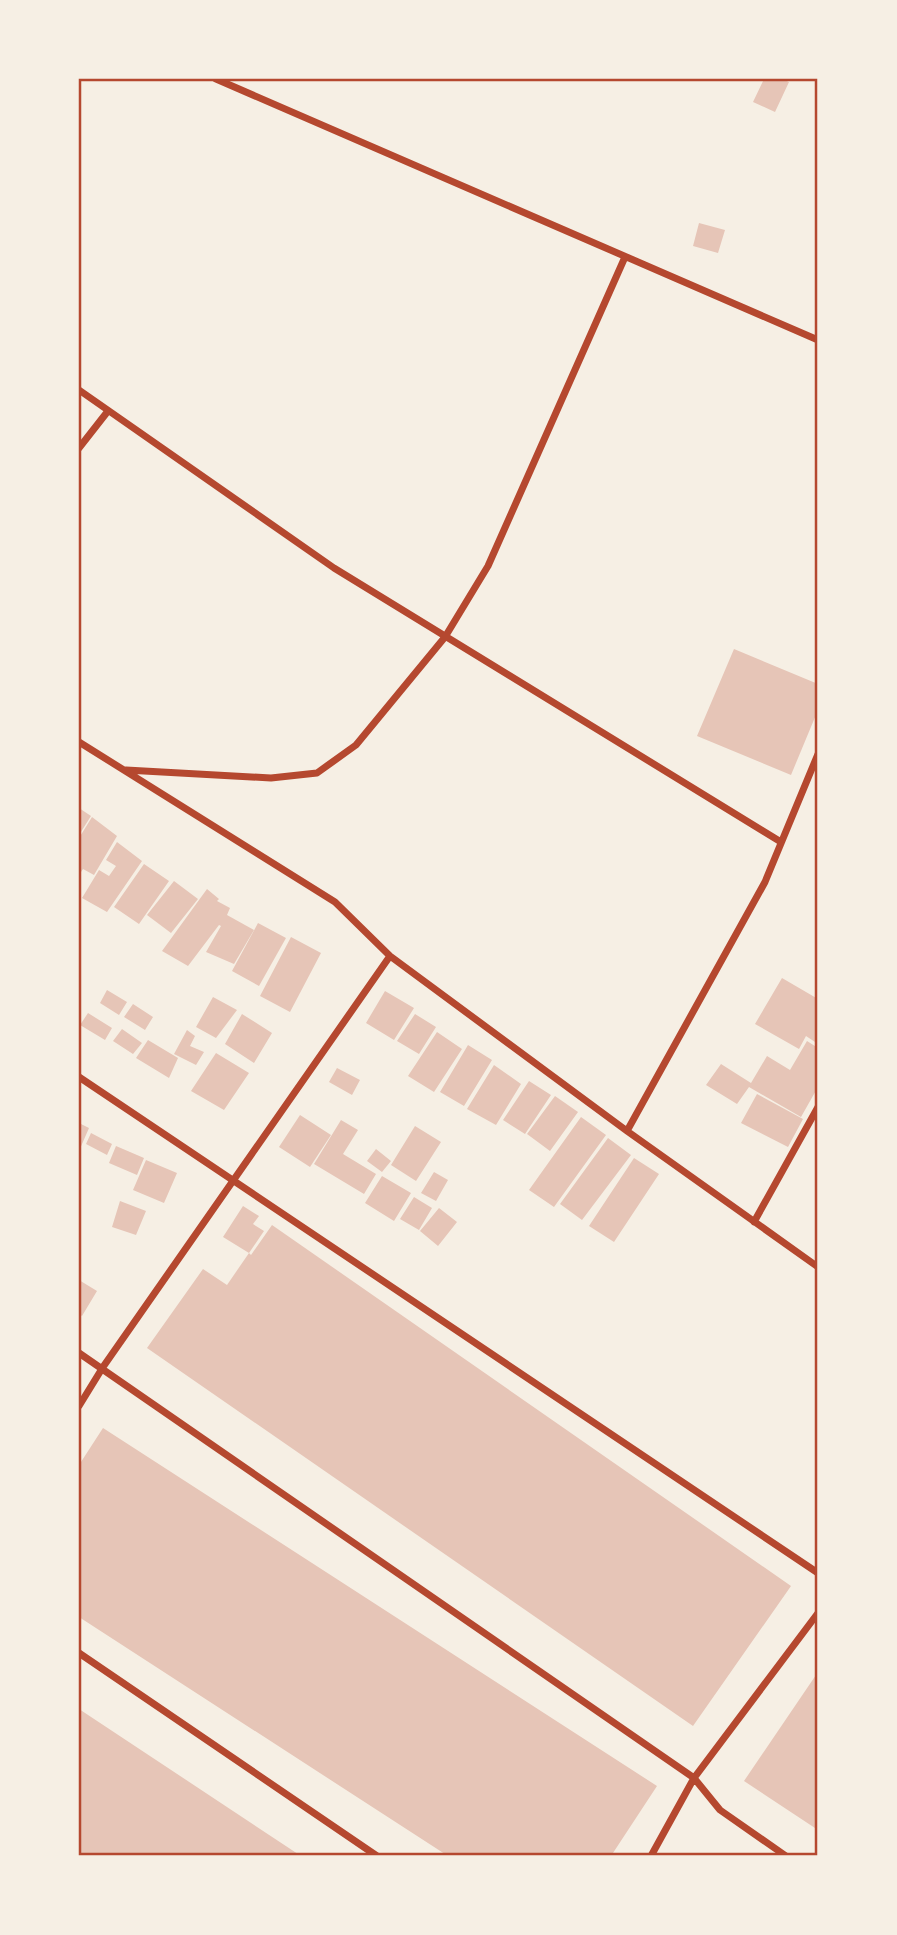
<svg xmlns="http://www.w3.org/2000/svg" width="897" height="1935" viewBox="0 0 897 1935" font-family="'Golos Text',sans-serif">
<rect width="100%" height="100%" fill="#f6efe4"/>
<path fill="#e6c5b7" d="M764,79H782L789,82L775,112L753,102Z
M699,223L725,230L718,253L693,246Z
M734,649L818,684V710L791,775L697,736Z
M79,808L91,816L79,835Z
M92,817L117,836L94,875L83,869L79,875V838Z
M117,842L142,861L107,912L82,898L99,870L109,876L116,866L106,860Z
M144,864L169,881L139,924L114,907Z
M174,881L198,899L171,933L147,915Z
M207,889L219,899L217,901L230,908L227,915L254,930L234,964L206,952L221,926L219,925L188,966L162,951Z
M258,923L286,938L259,986L232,971Z
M291,937L321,953L290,1012L260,996Z
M782,978L818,999V1044L806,1036L799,1049L755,1024Z
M107,990L127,1002L119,1015L100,1003Z
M385,991L414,1008L394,1040L366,1023Z
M213,997L237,1010L216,1038L196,1027Z
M133,1004L153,1017L145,1030L124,1017Z
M88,1013L112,1028L105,1040L80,1025Z
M242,1014L272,1033L254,1063L225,1044Z
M415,1014L436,1027L419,1054L397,1041Z
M122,1029L142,1043L133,1054L113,1041Z
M187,1030L195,1036L190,1046L204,1052L196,1065L174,1054Z
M437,1032L462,1049L434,1092L408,1076Z
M148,1040L178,1058L169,1078L136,1058Z
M807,1041L818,1048V1087L801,1117L749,1087L737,1104L706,1085L721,1064L751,1083L767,1056L790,1070Z
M468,1045L492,1060L464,1106L440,1092Z
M216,1053L249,1073L224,1110L191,1091Z
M494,1065L521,1084L496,1125L467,1109Z
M337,1068L360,1080L352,1095L329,1082Z
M529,1081L551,1095L525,1134L503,1120Z
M757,1094L803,1119L788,1147L741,1123Z
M555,1096L578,1112L550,1151L527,1134Z
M300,1115L331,1135L310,1167L279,1147Z
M581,1117L606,1135L554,1207L529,1190Z
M341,1120L358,1130L343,1154L376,1174L364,1194L314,1164Z
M79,1123L89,1128L79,1151Z
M415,1126L441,1142L416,1181L391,1165Z
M91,1133L112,1144L107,1155L86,1144Z
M608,1138L631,1155L582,1220L560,1204Z
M116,1146L144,1158L137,1175L109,1163Z
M376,1149L391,1161L382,1172L367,1161Z
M634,1158L659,1174L614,1242L589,1226Z
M146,1160L177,1173L164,1203L133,1190Z
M434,1172L448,1180L436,1201L421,1193Z
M382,1176L411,1193L394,1221L365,1203Z
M414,1197L432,1208L419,1230L400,1219Z
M120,1201L146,1211L136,1235L112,1227Z
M243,1206L259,1216L253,1224L264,1231L249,1253L251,1255L272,1225L791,1586L693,1726L147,1348L203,1269L227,1285L249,1253L223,1237Z
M439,1208L457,1222L438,1246L420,1231Z
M79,1280L97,1291L82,1316L79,1314Z
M103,1428L657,1786L611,1856H448L79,1617V1465Z
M818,1672V1830L744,1781Z
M79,1709L301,1856H79Z"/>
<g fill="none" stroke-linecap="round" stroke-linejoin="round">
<path stroke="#b5482f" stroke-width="7" d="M216,79L818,340
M79,390L334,568L781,842
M79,448L108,411
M79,742L335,902L390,956L627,1131L818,1267
M126,770L271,778L317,773L356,745L445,637L488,566L625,257
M79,1077L818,1573
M627,1131L765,882L818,754
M754,1222L818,1107
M79,1353L694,1778L720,1810L786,1856
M79,1406L103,1367L390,956
M79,1653L377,1856
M651,1856L694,1778L818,1613"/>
</g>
<rect width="897" height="1935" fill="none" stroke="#f6efe4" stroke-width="161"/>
<rect x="80" y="80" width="736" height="1774" fill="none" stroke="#b5482f" stroke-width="2.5"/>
</svg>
